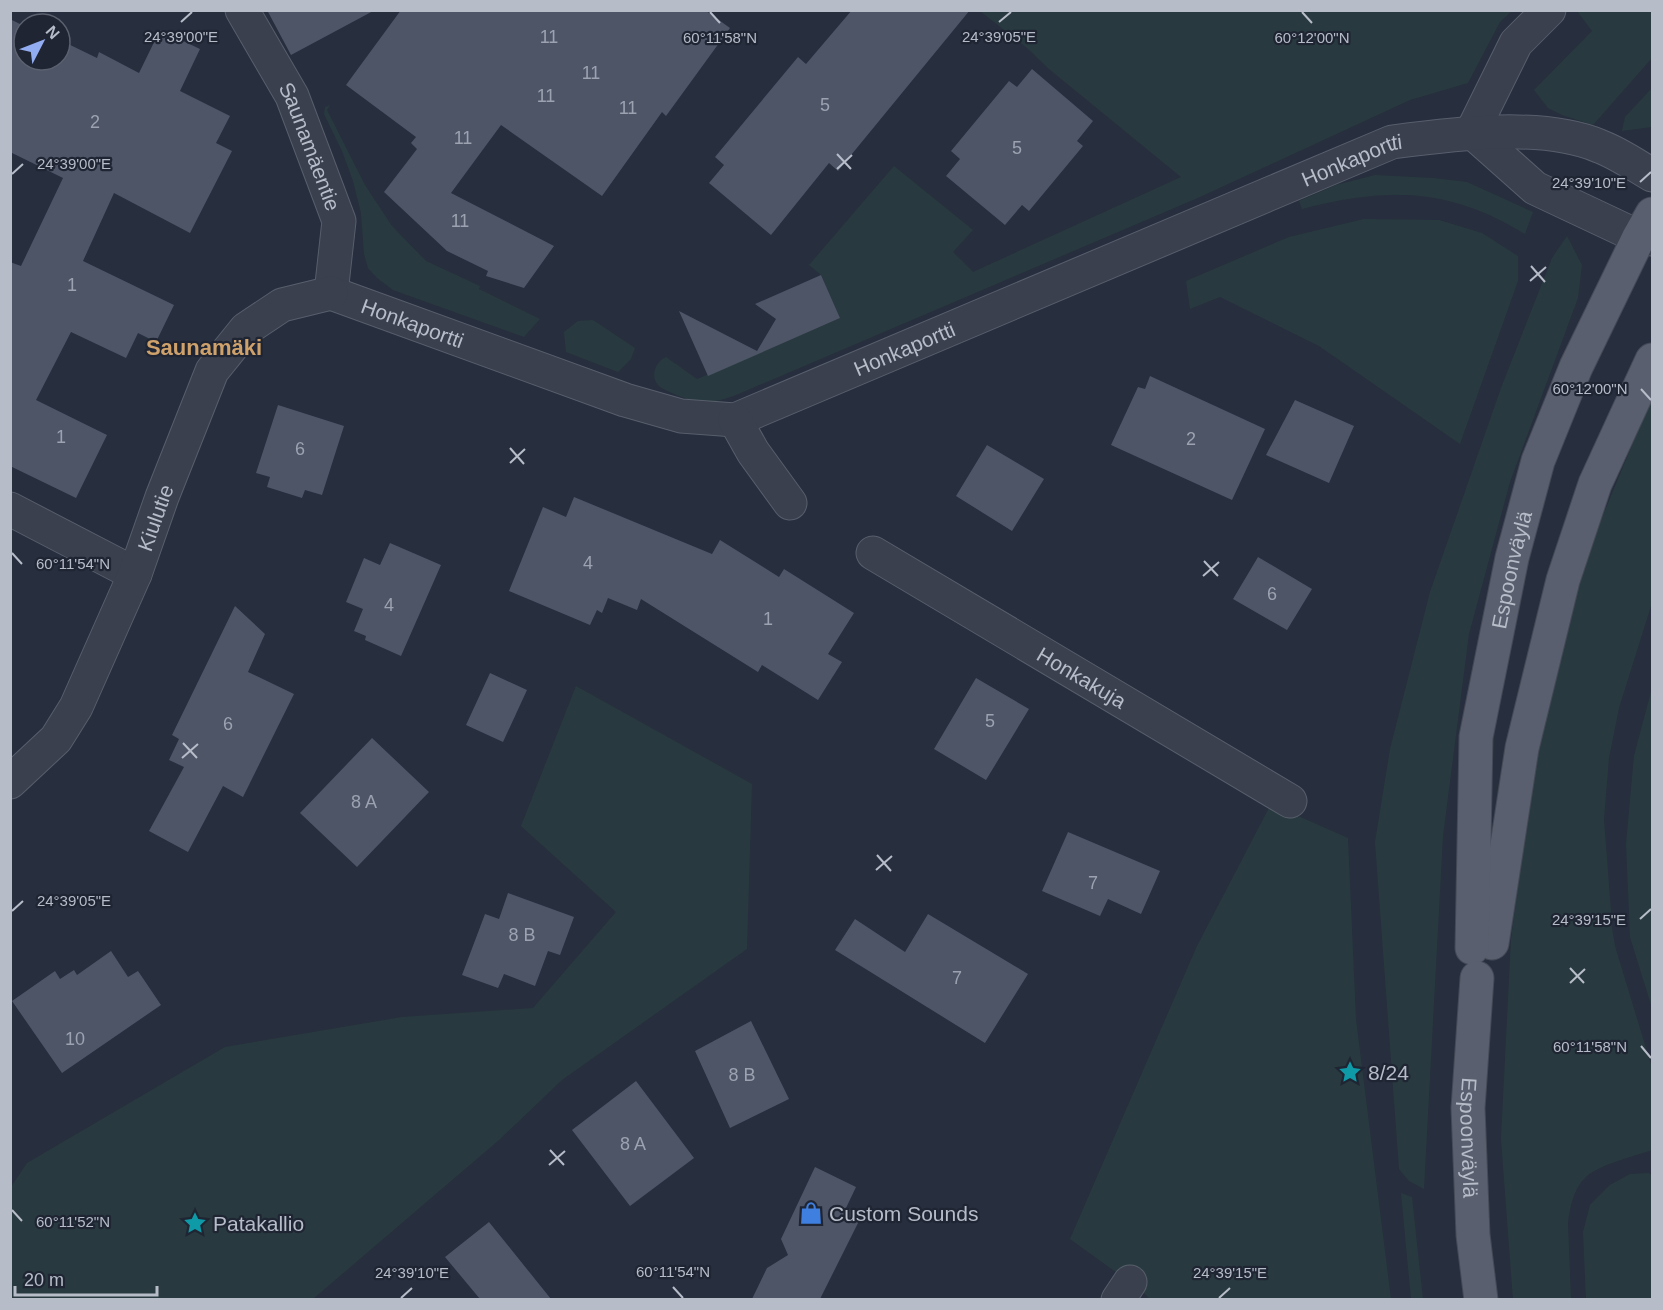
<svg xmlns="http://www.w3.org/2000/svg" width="1663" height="1310" viewBox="0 0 1663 1310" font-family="Arial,sans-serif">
<rect width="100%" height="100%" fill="#272e3e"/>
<path fill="#283a3f" d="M980,11H1512L1500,22L1468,83L1410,100L1200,197L736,395C722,400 710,404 695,401C688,400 666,391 660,387C649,378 655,362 666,357L697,379L840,318L821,275L809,265L894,166L973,230L953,252L973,272L1181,177L1049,69L1027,48Z
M1577,11H1652V58L1593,125L1562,115L1548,108L1534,90L1592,31Z
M1652,88V127L1622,131L1625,117Z
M330,105L327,110L365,185L392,226L426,261L480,286L479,289L540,319L524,337L393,290L377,278L368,268L364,254L361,213L353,181L342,151L324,114L325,107Z
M1375,175L1433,178L1467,182L1533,212L1525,234C1448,187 1387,187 1302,209L1299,201L1336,185Z
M1364,219L1439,220L1482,233L1518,256V281L1460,444L1319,346L1220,297L1190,309L1186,281L1289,237Z
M1567,236L1582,265L1578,298L1510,482L1469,634L1443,836L1424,1189L1409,1181L1399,1169L1375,842L1390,749L1430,592L1501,388L1552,258Z
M593,320L635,348L631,359L618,372L566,352L564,332L578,321Z
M1652,397V603L1619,708L1609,758L1604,819L1611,911L1610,915L1615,946L1652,1068V1150C1635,1156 1601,1164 1587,1176C1574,1187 1570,1207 1568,1223L1571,1299L1513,1300L1501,1139L1511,939L1536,744L1589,549Z
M576,686L752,784L747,949L562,1080L499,1140L313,1299H11V1187L27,1163L225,1047L402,1017L533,1008L616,912L521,826Z
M1652,688V1008L1630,937L1626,844L1634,756Z
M1271,804L1348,838L1356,1019L1391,1299H1150L1142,1291L1070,1239L1197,946Z
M1649,1173L1652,1176V1299H1586L1583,1232L1590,1205L1610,1185L1630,1174Z
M1401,1193L1412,1197L1423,1299H1411Z"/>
<path fill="#4d5567" d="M267,10H375L291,55Z
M401,10H705L730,28L666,116L662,112L602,196L501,125L451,193L554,246L524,288L486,276L488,271L447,251L384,192L417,149L411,143L416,137L346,85Z
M852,10H970L838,171L829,163L771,235L709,183L724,165L715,157L798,57L806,64Z
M10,19L24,26V60H60V40L97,58L99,52L139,73L160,30L200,49L180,91L230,116L216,143L232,151L190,233L114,193L83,261L174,305L156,342L138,333L126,358L71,332L36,400L107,435L76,498L10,466V262L21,266L63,178L10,152Z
M1032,69L1093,121L1077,141L1083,146L1029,211L1022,205L1005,225L946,176L960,159L951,151L1009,81L1017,87Z
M821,275L840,318L708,376L679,311L757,351L776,319L755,304Z
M1150,376L1265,429L1232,500L1111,445L1138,387L1145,389Z
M1295,400L1354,426L1329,483L1266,455Z
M278,405L344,426L322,495L305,490L302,498L267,487L270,477L256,473Z
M987,445L1044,479L1012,531L956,496Z
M574,497L712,554L720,540L779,577L784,569L854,613L828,654L842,662L818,700L762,665L758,672L641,599L637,610L608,598L602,613L597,610L590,625L509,591L543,507L566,517Z
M390,543L441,565L401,656L365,640L366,636L354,631L363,609L346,602L364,558L380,565Z
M1258,557L1312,589L1287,630L1233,599Z
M235,606L265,634L248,672L294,694L243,797L223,786L188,852L149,831L184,767L169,760L179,739L172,735Z
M490,673L527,690L503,742L466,725Z
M976,678L1029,709L986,780L934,749Z
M372,738L429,792L357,867L300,813Z
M1068,832L1160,871L1141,914L1108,899L1100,916L1042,891Z
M508,893L574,917L560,955L548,951L535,986L504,974L498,988L462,975L485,914L499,919Z
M928,914L1028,974L985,1043L835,950L855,919L905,952Z
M111,951L128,977L138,971L161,1005L62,1073L12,1001L55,971L60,979L74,970L77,975Z
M751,1021L789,1099L730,1128L695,1051Z
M636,1081L694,1158L630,1206L572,1130Z
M815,1167L856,1187L846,1208L862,1215L820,1299H752L767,1268L788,1255L781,1239Z
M489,1222L551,1299H480L445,1257Z"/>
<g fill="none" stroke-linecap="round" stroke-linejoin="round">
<g stroke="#585e6c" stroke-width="35">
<g id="minor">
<path id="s1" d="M242,10L292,96L339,221L331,293"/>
<path d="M1472,132L1535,188L1639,237L1652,239"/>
<path d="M1472,132L1516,43L1549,10"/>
<path id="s2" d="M331,293L625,400L681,416L735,420L1392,142C1453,134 1542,122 1599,146C1618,153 1635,165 1652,175"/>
<path d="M735,420L753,452L790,503"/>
<path d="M10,509L135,574"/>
<path id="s3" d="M873,553L1290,801"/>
<path id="s4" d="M10,782L56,739L76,707L135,574L162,497L212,371L246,329L282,305L331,293"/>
<path d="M1118,1300L1130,1282"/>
</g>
</g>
<g stroke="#444957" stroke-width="35">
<g id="primary">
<path d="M1492,943L1522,748L1563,580L1595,484L1652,360"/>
<path id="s5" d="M1472,948L1476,737L1512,558L1538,461L1576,367L1639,237L1652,214"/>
<path id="s6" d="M1477,978L1468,1108L1473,1235L1481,1300"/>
</g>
</g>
<use href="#minor" stroke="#3a404e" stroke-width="33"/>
<use href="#primary" stroke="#595f6e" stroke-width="33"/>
</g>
<path fill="none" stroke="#b7bcc9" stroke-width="2" d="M710,12L720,23M1302,12L1312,23M181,22L192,12M999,22L1011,12M837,154L851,169M837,169L852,155M12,174L23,164M1640,182L1651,172M1531,266L1545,282M1530,281L1546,267M1641,389L1651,400M510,448L524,464M510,463L525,449M12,553L22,564M1204,561L1218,576M1203,576L1219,562M183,743L197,758M182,758L198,744M877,855L891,871M876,870L892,856M12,911L23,901M1640,919L1651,909M1570,968L1584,983M1570,983L1585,969M1641,1046L1651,1058M550,1150L564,1165M549,1165L565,1151M12,1210L22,1221M673,1287L683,1298M401,1298L412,1288M1219,1298L1230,1288"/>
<defs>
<g id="sight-bare" transform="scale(1.8)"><path d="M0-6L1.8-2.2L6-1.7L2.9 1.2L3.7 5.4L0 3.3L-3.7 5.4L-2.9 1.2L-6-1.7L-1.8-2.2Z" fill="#0f9aa8" stroke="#1f2533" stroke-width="2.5" paint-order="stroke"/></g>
<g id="shop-bare" transform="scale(1.8)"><path d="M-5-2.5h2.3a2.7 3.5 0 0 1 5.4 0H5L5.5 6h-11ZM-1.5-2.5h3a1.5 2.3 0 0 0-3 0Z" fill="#3f7fe0" stroke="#1f2533" stroke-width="2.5" paint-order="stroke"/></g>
</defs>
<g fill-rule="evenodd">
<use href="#sight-bare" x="1350" y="1072"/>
<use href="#shop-bare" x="811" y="1213"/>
<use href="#sight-bare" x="195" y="1223"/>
</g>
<g text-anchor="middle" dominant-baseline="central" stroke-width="4.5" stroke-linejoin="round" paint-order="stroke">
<g font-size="18" fill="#9ca2b0">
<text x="549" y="37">11</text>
<text x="591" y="73">11</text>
<text x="546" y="96">11</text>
<text x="825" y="105">5</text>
<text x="628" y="108">11</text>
<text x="95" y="122">2</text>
<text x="463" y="138">11</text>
<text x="1017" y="148">5</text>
<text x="460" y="221">11</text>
<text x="72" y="285">1</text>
<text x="61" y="437">1</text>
<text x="1191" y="439">2</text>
<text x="300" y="449">6</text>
<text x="588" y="563">4</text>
<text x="1272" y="594">6</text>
<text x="389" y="605">4</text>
<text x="768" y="619">1</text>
<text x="990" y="721">5</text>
<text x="228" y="724">6</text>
<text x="364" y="802">8 A</text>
<text x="1093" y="883">7</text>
<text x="522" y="935">8 B</text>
<text x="957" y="978">7</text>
<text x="75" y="1039">10</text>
<text x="742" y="1075">8 B</text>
<text x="633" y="1144">8 A</text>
</g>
<g font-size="21" fill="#b7bcc9" stroke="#1f2533">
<text stroke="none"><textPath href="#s1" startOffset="153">Saunamäentie</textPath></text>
<text stroke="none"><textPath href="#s2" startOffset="1095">Honkaportti</textPath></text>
<text stroke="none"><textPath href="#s2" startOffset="87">Honkaportti</textPath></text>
<text stroke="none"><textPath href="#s2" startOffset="609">Honkaportti</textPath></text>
<text stroke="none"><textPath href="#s4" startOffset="306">Kiulutie</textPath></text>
<text stroke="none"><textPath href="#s5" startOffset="382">Espoonväylä</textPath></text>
<text stroke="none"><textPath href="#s3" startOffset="243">Honkakuja</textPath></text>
<text stroke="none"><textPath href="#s6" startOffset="160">Espoonväylä</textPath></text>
</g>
<g font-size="21" fill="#b7bcc9" stroke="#1f2533" text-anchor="start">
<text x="1368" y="1072">8/24</text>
<text x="829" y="1213">Custom Sounds</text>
<text x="213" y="1223">Patakallio</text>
</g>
<g font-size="22" font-weight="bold" fill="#cfa26c" stroke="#1f2533">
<text x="204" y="347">Saunamäki</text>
</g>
</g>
<g font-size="15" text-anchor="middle" fill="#b7bcc9" stroke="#1f2533" stroke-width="4.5" stroke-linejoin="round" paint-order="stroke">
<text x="181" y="42">24°39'00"E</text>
<text x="999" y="42">24°39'05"E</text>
<text x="720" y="43">60°11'58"N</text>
<text x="1312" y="43">60°12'00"N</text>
<text x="74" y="169">24°39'00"E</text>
<text x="1589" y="188">24°39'10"E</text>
<text x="1590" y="394">60°12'00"N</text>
<text x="73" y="569">60°11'54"N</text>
<text x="74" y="906">24°39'05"E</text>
<text x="1589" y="925">24°39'15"E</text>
<text x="1590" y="1052">60°11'58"N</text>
<text x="73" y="1227">60°11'52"N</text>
<text x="673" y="1277">60°11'54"N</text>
<text x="412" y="1278">24°39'10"E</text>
<text x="1230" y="1278">24°39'15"E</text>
</g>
<rect width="1663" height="1310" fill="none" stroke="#b7bcc9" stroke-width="24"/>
<g transform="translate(42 42) rotate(48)"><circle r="28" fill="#1f2533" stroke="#5c616f" stroke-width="1.5"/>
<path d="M0-4.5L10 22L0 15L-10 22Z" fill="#93adf2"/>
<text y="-9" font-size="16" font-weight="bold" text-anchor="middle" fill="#b7bcc9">N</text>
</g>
<path d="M15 1286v9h142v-9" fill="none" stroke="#b7bcc9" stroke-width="3"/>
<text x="24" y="1286" font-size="18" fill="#b7bcc9" stroke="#1f2533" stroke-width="4.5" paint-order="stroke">20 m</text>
</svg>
